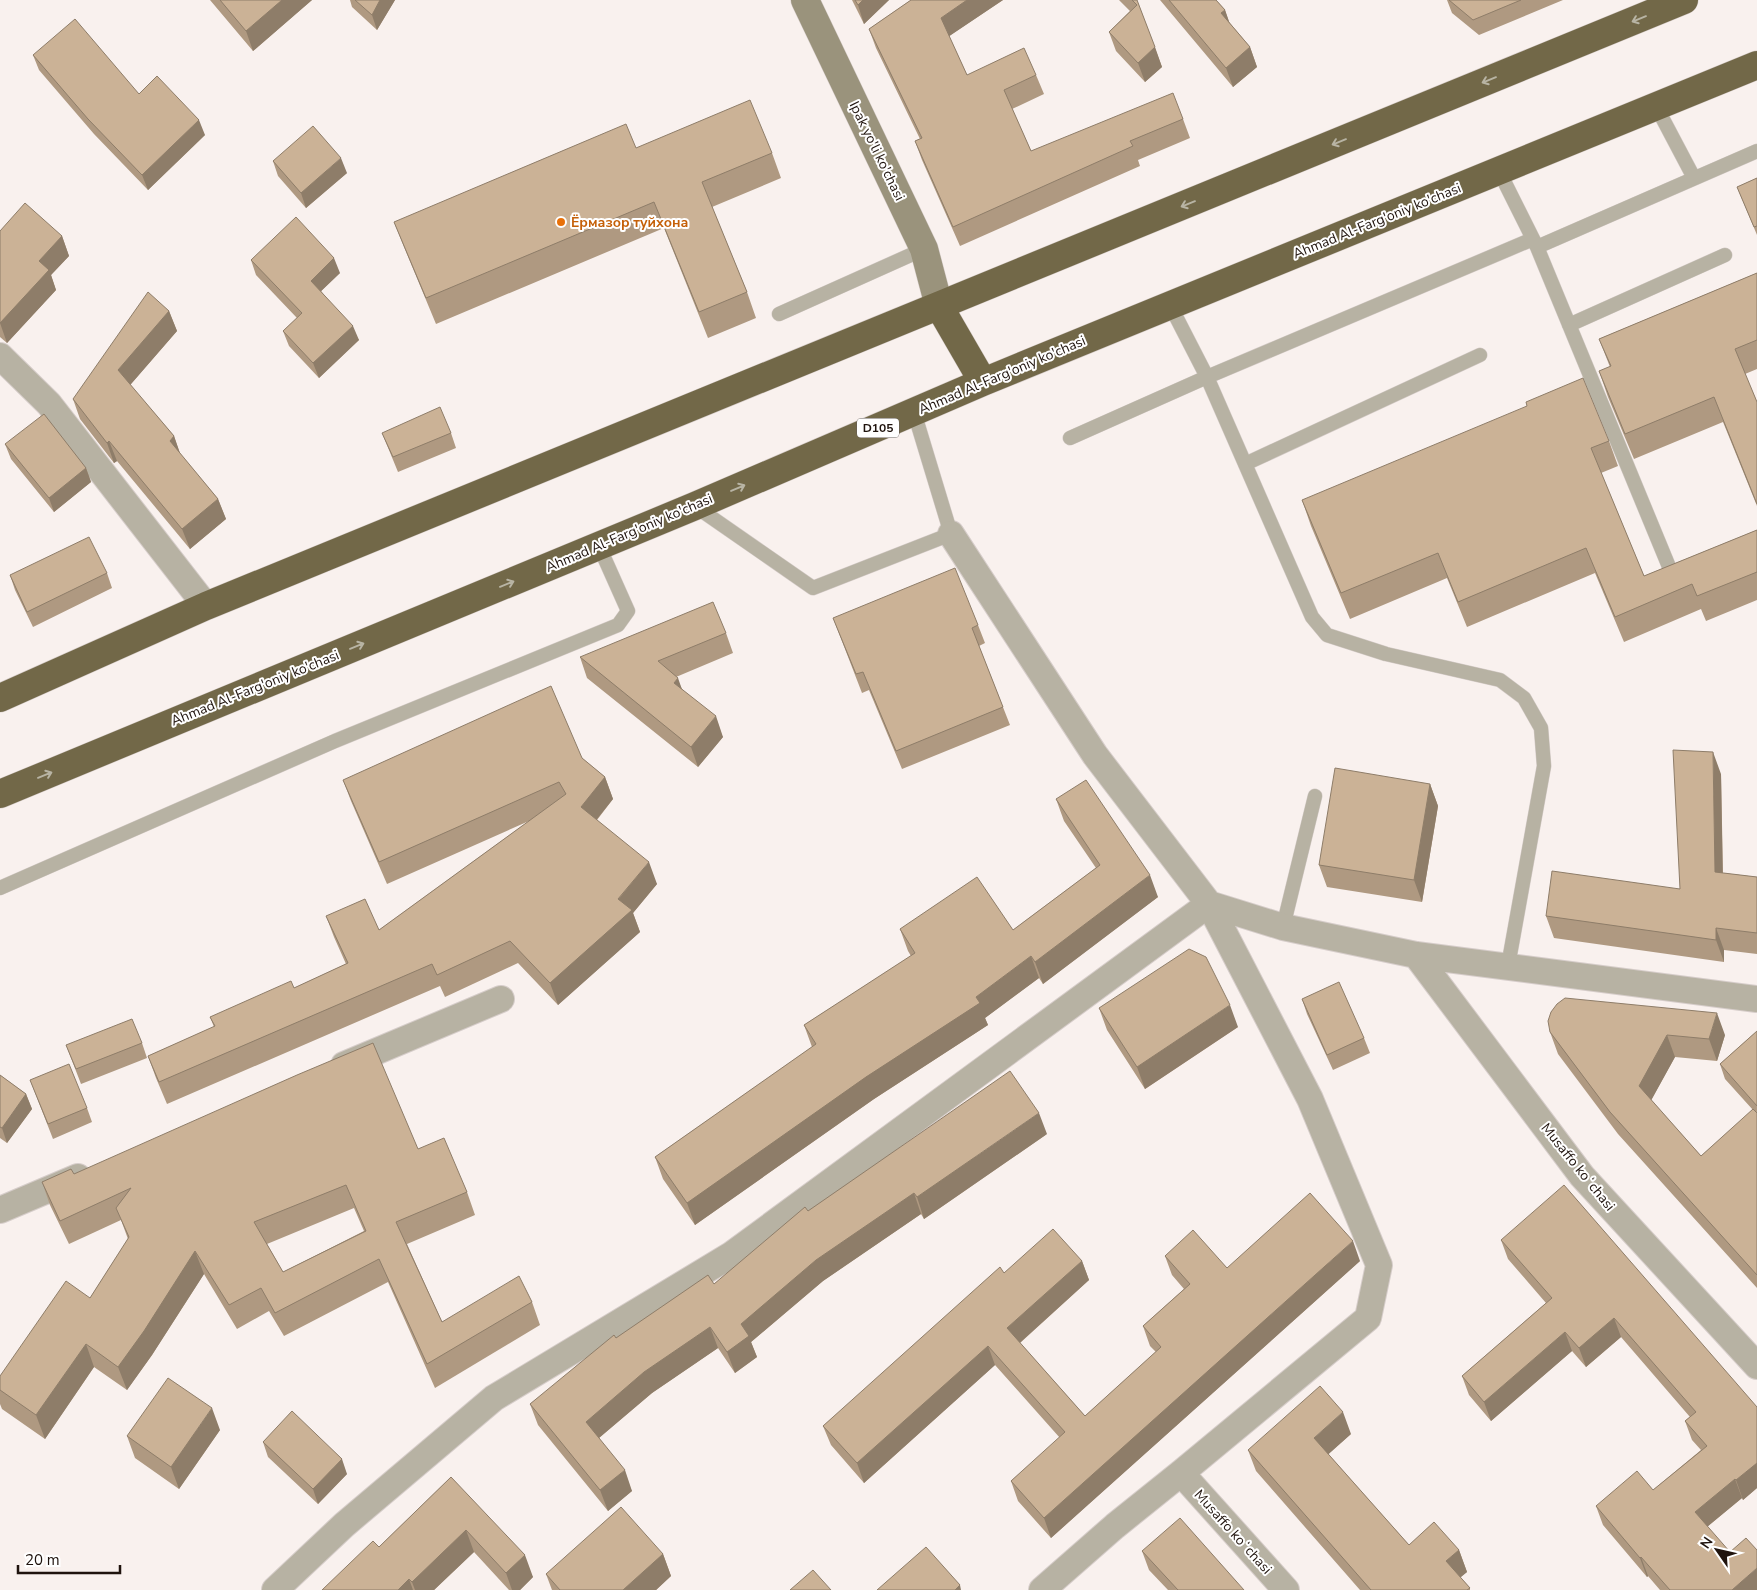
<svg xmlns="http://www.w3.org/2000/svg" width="1757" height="1590" viewBox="0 0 1757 1590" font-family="'Nunito Sans',sans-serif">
<rect width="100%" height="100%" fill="#f9f1ee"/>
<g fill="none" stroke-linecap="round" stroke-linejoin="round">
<g stroke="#d6cdca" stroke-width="15">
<path id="lane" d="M1656,106L1694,178
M1499,171L1537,247L1672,574
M1537,247L1757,151
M1170,305L1207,377L1312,617L1327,635L1386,654L1500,680L1524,698L1541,728L1544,766L1508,966
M779,314L924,249
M1569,325L1725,255
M1070,438L1207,377L1533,239
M1245,464L1480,355
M695,506L813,588L951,534L914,412
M0,888L335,741L618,625L628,611L599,546
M1283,927L1315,796"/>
</g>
<g stroke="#d6cdca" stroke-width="28">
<path id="street" d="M0,356L49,404L206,606
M951,534L1095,755L1209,904L1283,927L1416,955L1757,999
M1416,955L1582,1176L1757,1366
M344,1065L501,999
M0,1210L78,1177
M1181,1473L1286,1590
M275,1590L344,1525L494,1398L731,1255L1209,904L1310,1099L1379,1265L1368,1318L1181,1473L1115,1526L1042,1590"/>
</g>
<g stroke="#d6cdca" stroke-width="29">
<path id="secondary" d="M805,0L924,249L939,306"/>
</g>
<g stroke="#d6cdca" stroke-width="29">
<path id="highway" d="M939,306L983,382
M0,698L206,606L1684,0
M0,794L695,506L983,382L1757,65"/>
</g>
<use href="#lane" stroke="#b7b2a3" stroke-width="14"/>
<use href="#street" stroke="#b7b2a3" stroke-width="26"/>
<use href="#secondary" stroke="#9a937c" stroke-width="28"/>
<use href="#highway" stroke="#726848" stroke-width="28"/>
</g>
<path fill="#af9981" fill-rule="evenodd" d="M210,0H312L253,51Z
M350,0H395L377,30L352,7Z
M852,0H889L864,24Z
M911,0H1003L949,36L967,75H1036L1044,94L1012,109L1031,151L1183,119L1190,138L1138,160L1140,166L960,246L922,160L915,141L920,139L876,48L869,29Z
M1119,0H1137L1162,67L1145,82L1116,51L1109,32L1130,11Z
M1160,0H1216L1225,10L1229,22L1250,47L1257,67L1233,87Z
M1447,0H1563L1479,35L1452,13Z
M33,55L139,94L205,135L148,190L94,134L39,70Z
M636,148L772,153L781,178L712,207L747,292L756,318L708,338L664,228L436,324L404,247L394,222Z
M273,161L347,173L306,208L278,176Z
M1757,178V235L1737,187Z
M0,231L62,236L69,256L51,275L56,290L7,343L0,337Z
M251,260L340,273L321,291L359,340L319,378L289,346L283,331L297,318L256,275Z
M1757,273V369L1745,374L1757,402V506L1723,422L1634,459L1608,397L1599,371L1610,367L1599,339Z
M169,311L177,331L130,385L174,436L180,454L218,499L226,519L190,549L117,461L114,463L80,419L73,399Z
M382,433H451L456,448L398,472Z
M1609,441L1618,466L1601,473L1644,576L1757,530V600L1706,621L1701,609L1624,642L1595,573L1467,627L1447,578L1350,619L1311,526L1302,500Z
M5,444L86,468L91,482L54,512L11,459Z
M107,573L112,588L33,627L15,590L10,575Z
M833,618L978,625L985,643L979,646L1010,725L902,769L869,690L862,693Z
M726,633L733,653L676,677L682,689L723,737L698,767L587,678L580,657Z
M582,758L605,777L613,799L597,820L657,884L633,913L640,932L558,1005L518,963L445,997L440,986L167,1104L156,1078L148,1056L214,1027L210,1017L294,988L346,964L334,937L326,916L379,930L529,821L387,884L351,801L343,780Z
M1721,774L1723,873L1757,877V954L1724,950V962L1554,938L1546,916L1680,889Z
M1430,784L1438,806L1422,902L1327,887L1319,865Z
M1056,799L1158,897L1043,984L1039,978L985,1018L988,1025L874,1099L695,1225L663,1179L655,1157L812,1047L804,1025L911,956L908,951L900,929L1013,930L1096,868L1064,821Z
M1302,999L1364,1038L1370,1053L1333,1070L1307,1014Z
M1099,1008L1238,1027L1145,1089L1107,1030Z
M1757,1031V1288L1618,1134L1558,1054L1550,1032L1725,1035L1717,1061L1675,1057L1651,1100L1701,1156L1753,1110L1725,1079L1720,1064Z
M142,1043L147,1058L81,1084L66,1045Z
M0,1075L26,1094L32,1109L7,1143L0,1138Z
M30,1080L87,1108L92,1122L53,1139Z
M1047,1134L924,1219L921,1214L823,1281L751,1342L757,1357L735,1373L718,1348L652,1393L599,1438L632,1491L608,1511L538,1425L530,1404L616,1338L714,1284L808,1211Z
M418,1149L467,1192L475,1215L407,1244L442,1322L532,1302L540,1325L435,1388L388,1282L284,1336L269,1311L237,1329L204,1274L152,1355L127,1390L94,1367L45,1439L2,1409L0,1404V1376L90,1298L128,1239L121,1220L69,1244L50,1205L42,1182L74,1174ZM354,1208L364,1231L283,1272L267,1244Z
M1501,1240L1757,1407V1488L1743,1500L1742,1498L1707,1527L1757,1590H1660L1648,1576L1647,1577L1603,1525L1596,1506L1653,1490L1701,1450L1692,1440L1685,1421L1690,1417L1621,1337L1586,1367L1572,1351L1491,1421L1469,1395L1462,1376L1546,1303L1508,1259Z
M1165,1256L1227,1268L1360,1261L1051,1538L1018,1501L1011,1481L1060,1438L995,1365L864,1483L831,1445L823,1426L1004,1273L1082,1261L1089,1280L1020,1343L1085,1416L1156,1352L1150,1346L1143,1326L1184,1289L1172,1275Z
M220,1430L179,1489L135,1458L127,1436Z
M1351,1434L1328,1454L1409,1545L1459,1550L1467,1572L1460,1577L1470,1588V1590H1360L1256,1471L1248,1450Z
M263,1442L347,1474L318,1504L268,1457Z
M451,1477L533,1577L520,1590H509L474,1552L434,1590H322L379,1547Z
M1142,1551L1244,1590H1168L1149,1570Z
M663,1554L671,1576L656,1590H552L546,1574Z"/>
<path fill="#8e7d69" d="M282,0H312L253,51L246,31Z
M380,0H395L377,30L372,15Z
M863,0H889L864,24L858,5Z
M967,0H1003L948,37L941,18Z
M1225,10L1232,30L1221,13Z
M1155,47L1162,67L1145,82L1138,63Z
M1250,47L1257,67L1233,87L1226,68Z
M199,120L205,135L148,190L142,175Z
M341,158L347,173L306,208L301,193Z
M62,236L69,256L51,275L56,290L7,343L0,323L39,261Z
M334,258L340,273L316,296L311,281Z
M169,311L177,331L125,391L118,370Z
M353,326L359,340L319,378L313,363Z
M174,436L181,456L170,441Z
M109,441L117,461L114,463L107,443Z
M86,468L91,482L54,512L49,498Z
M218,499L226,519L190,549L182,529Z
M678,678L685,698L674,683Z
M716,716L723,737L698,767L691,747Z
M1713,752L1721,774L1723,894L1715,872Z
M605,777L613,799L589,829L581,807Z
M1430,784L1438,806L1422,902L1414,880Z
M649,862L657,884L633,913L640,932L558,1005L550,983Z
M1150,875L1158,897L1043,984L1035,962Z
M1716,928L1724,950V962L1716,940Z
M1031,956L1039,978L985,1018L988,1025L874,1099L695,1225L687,1203L976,997Z
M1230,1005L1238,1027L1145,1089L1137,1067Z
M1717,1013L1725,1035L1717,1061L1709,1039Z
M1667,1035L1675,1057L1647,1108L1639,1086Z
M26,1094L32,1109L7,1143L2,1128Z
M1039,1113L1047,1134L924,1219L917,1197Z
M914,1193L921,1214L823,1281L751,1342L757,1357L735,1373L727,1352L741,1324L816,1260Z
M1353,1241L1360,1261L1051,1538L1044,1518Z
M195,1251L204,1274L152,1355L127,1390L118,1367Z
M1082,1261L1089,1280L1014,1348L1007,1328Z
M1614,1318L1621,1337L1586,1367L1579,1348Z
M710,1327L718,1348L652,1393L593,1443L586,1422L644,1372Z
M1565,1332L1572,1351L1491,1421L1484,1402Z
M86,1344L94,1367L45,1439L36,1415Z
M988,1346L995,1365L864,1483L857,1463Z
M212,1408L220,1430L179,1489L171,1467Z
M1343,1412L1351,1434L1322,1460L1314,1438Z
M342,1459L347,1474L318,1504L313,1489Z
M1757,1463V1488L1743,1500L1736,1480Z
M625,1470L632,1491L608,1511L600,1490Z
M1735,1479L1742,1498L1702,1531L1695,1512Z
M466,1530L474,1552L434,1590H415L412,1582Z
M1459,1550L1467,1572L1454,1583L1446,1561Z
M663,1554L671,1576L656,1590H623Z
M525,1555L533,1577L520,1590H512L506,1573Z
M1641,1557L1648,1576L1647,1577L1640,1558Z
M1757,1568V1590H1732Z
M409,1579L413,1590H398Z
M960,1585L961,1590H955Z"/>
<path fill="#cbb296" stroke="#8e7d69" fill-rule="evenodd" d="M220,0H282L246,31Z
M355,0H380L372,15Z
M855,0H863L858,5Z
M911,0H967L941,18L967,75L1024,48L1036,75L1004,90L1031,151L1173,93L1183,119L1130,141L1133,146L953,227L915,141L922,138L869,29Z
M1132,0H1137L1155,47L1138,63L1109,32L1137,5Z
M1169,0H1216L1225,10L1221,13L1250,47L1226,68Z
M1449,0H1521L1473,20Z
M75,19L139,94L157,76L199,120L142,175L88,119L33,55Z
M750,100L772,153L702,182L747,292L699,312L654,202L426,298L394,222L626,124L636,148Z
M313,126L341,158L301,193L273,161Z
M1757,178V226L1754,227L1737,187Z
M25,203L62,236L39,261L49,270L0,323V231Z
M296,217L334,258L311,281L353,326L313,363L283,331L302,313L251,260Z
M1757,273V340L1735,349L1757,402V504L1714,397L1625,434L1599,371L1611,366L1599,339Z
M148,292L169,311L118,370L174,436L170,441L218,499L182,529L109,441L107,443L73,399Z
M1583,378L1609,441L1591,448L1644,576L1757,530V572L1697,596L1692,584L1615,617L1586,548L1458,602L1438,553L1341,593L1302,500L1527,406L1526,402Z
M440,407L451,433L393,457L382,433Z
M44,414L86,468L49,498L5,444Z
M89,537L107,573L27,612L10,575Z
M955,568L978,625L972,628L1003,707L896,751L863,672L856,674L833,618Z
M713,602L726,633L658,661L678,678L674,683L716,716L691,747L580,657Z
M551,686L582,758L605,777L581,807L649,862L618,899L632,910L550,983L510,941L437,975L432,964L159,1082L148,1056L215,1026L210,1017L291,981L294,988L348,963L326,916L365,899L379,930L566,794L559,782L379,862L343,780Z
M1673,750L1713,752L1715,872L1757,877V933L1716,928V940L1546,916L1552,871L1680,889Z
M1335,768L1430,784L1414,880L1319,865Z
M1086,780L1150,875L1035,962L1031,956L976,997L980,1003L866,1077L687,1203L655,1157L816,1044L804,1025L915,953L900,929L977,877L1013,930L1100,865L1056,799Z
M1189,949L1206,957L1230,1005L1137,1067L1099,1008Z
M1339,982L1364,1038L1327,1055L1302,999Z
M1565,998L1717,1013L1709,1039L1667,1035L1639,1086L1701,1156L1753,1109L1757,1113V1275L1610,1112L1550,1032L1548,1021L1551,1012L1557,1004Z
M132,1019L142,1043L76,1069L66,1045Z
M1757,1031V1106L1720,1064Z
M373,1043L418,1149L444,1138L467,1192L396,1222L442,1322L519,1276L532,1302L427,1364L379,1259L275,1313L261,1288L229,1305L195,1251L144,1331L118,1367L86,1344L36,1415L0,1390V1376L66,1281L90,1298L129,1237L116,1208L131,1188L60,1221L42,1182L71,1169L74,1174L297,1075ZM346,1185L366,1231L283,1272L254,1222Z
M69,1064L87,1108L48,1124L30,1080Z
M1010,1071L1039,1113L917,1197L914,1193L816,1260L741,1324L749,1336L727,1352L710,1327L644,1372L586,1422L625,1470L600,1490L530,1404L614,1335L616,1338L708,1275L714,1284L805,1207L808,1211Z
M0,1075L26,1094L2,1128L0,1127Z
M1564,1185L1757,1407V1463L1736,1480L1735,1479L1695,1512L1730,1552L1746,1538L1757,1550V1568L1732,1590H1670L1641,1557L1640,1558L1596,1506L1637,1471L1653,1490L1707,1446L1685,1421L1696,1412L1614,1318L1579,1348L1565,1332L1484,1402L1462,1376L1552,1298L1501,1240Z
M1310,1193L1353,1241L1044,1518L1011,1481L1065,1432L988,1346L857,1463L823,1426L1000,1267L1004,1273L1053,1229L1082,1261L1007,1328L1085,1416L1161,1347L1143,1326L1190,1284L1165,1256L1193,1230L1227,1268Z
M168,1378L212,1408L171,1467L127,1436Z
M1320,1386L1343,1412L1314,1438L1409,1545L1434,1522L1459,1550L1446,1561L1470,1588L1467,1590H1371L1248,1450Z
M292,1411L342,1459L313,1489L263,1442Z
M451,1477L525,1555L506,1573L466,1530L412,1582L409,1579L398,1590H322L373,1541L379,1547Z
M621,1507L663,1554L623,1590H560L546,1574Z
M1180,1518L1244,1590H1178L1142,1551Z
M926,1547L960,1585L955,1590H877Z
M813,1570L831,1590H790Z"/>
<defs><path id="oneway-shaft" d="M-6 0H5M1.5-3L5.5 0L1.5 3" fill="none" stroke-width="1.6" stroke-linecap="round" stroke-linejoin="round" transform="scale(1.25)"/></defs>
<g stroke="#b8b4a4">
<use href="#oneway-shaft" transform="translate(1639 19) rotate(158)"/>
<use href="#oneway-shaft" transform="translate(1489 80) rotate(158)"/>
<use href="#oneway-shaft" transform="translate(1339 142) rotate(158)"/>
<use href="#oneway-shaft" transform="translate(1188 204) rotate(158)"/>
<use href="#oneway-shaft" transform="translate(738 488) rotate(-23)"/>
<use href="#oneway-shaft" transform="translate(507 584) rotate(-22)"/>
<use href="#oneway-shaft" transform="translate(357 646) rotate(-22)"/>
<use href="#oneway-shaft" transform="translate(45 775) rotate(-22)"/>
</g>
<circle fill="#e8710a" stroke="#fff" stroke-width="2" cx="561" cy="222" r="5"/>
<g text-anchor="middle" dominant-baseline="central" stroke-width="4" stroke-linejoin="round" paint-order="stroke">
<rect fill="#fff" stroke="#625a56" stroke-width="1" x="857" y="418.5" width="42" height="19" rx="4"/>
<g font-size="12" font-weight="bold" fill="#1f130d">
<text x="878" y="428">D105</text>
</g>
<g font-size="14" fill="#1f130d" stroke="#fff">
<text transform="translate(877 151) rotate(64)">Ipak yo'li ko'chasi</text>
<text transform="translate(1377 221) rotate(-22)">Ahmad Al-Farg'oniy ko'chasi</text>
<text transform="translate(1002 375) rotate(-23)">Ahmad Al-Farg'oniy ko'chasi</text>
<text transform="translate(629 533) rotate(-23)">Ahmad Al-Farg'oniy ko'chasi</text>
<text transform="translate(255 688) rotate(-22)">Ahmad Al-Farg'oniy ko'chasi</text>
<text transform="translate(1578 1167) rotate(51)">Musaffo koʻchasi</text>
<text transform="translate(1233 1532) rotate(48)">Musaffo koʻchasi</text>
</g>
<g font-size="14" font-weight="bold" fill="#c56008" stroke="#fff" text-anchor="start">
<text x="571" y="222">Ёрмазор туйхона</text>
</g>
</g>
<g transform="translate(1717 1550) rotate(304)" stroke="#ffffff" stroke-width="4" paint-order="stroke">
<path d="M0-4L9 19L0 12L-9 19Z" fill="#1f130d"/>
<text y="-8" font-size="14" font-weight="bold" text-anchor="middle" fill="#1f130d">N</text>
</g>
<path d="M18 1565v8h102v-8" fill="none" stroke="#1f130d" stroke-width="2.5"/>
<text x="25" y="1565" font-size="15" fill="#1f130d" stroke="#ffffff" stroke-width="4" paint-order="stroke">20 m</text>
</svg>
